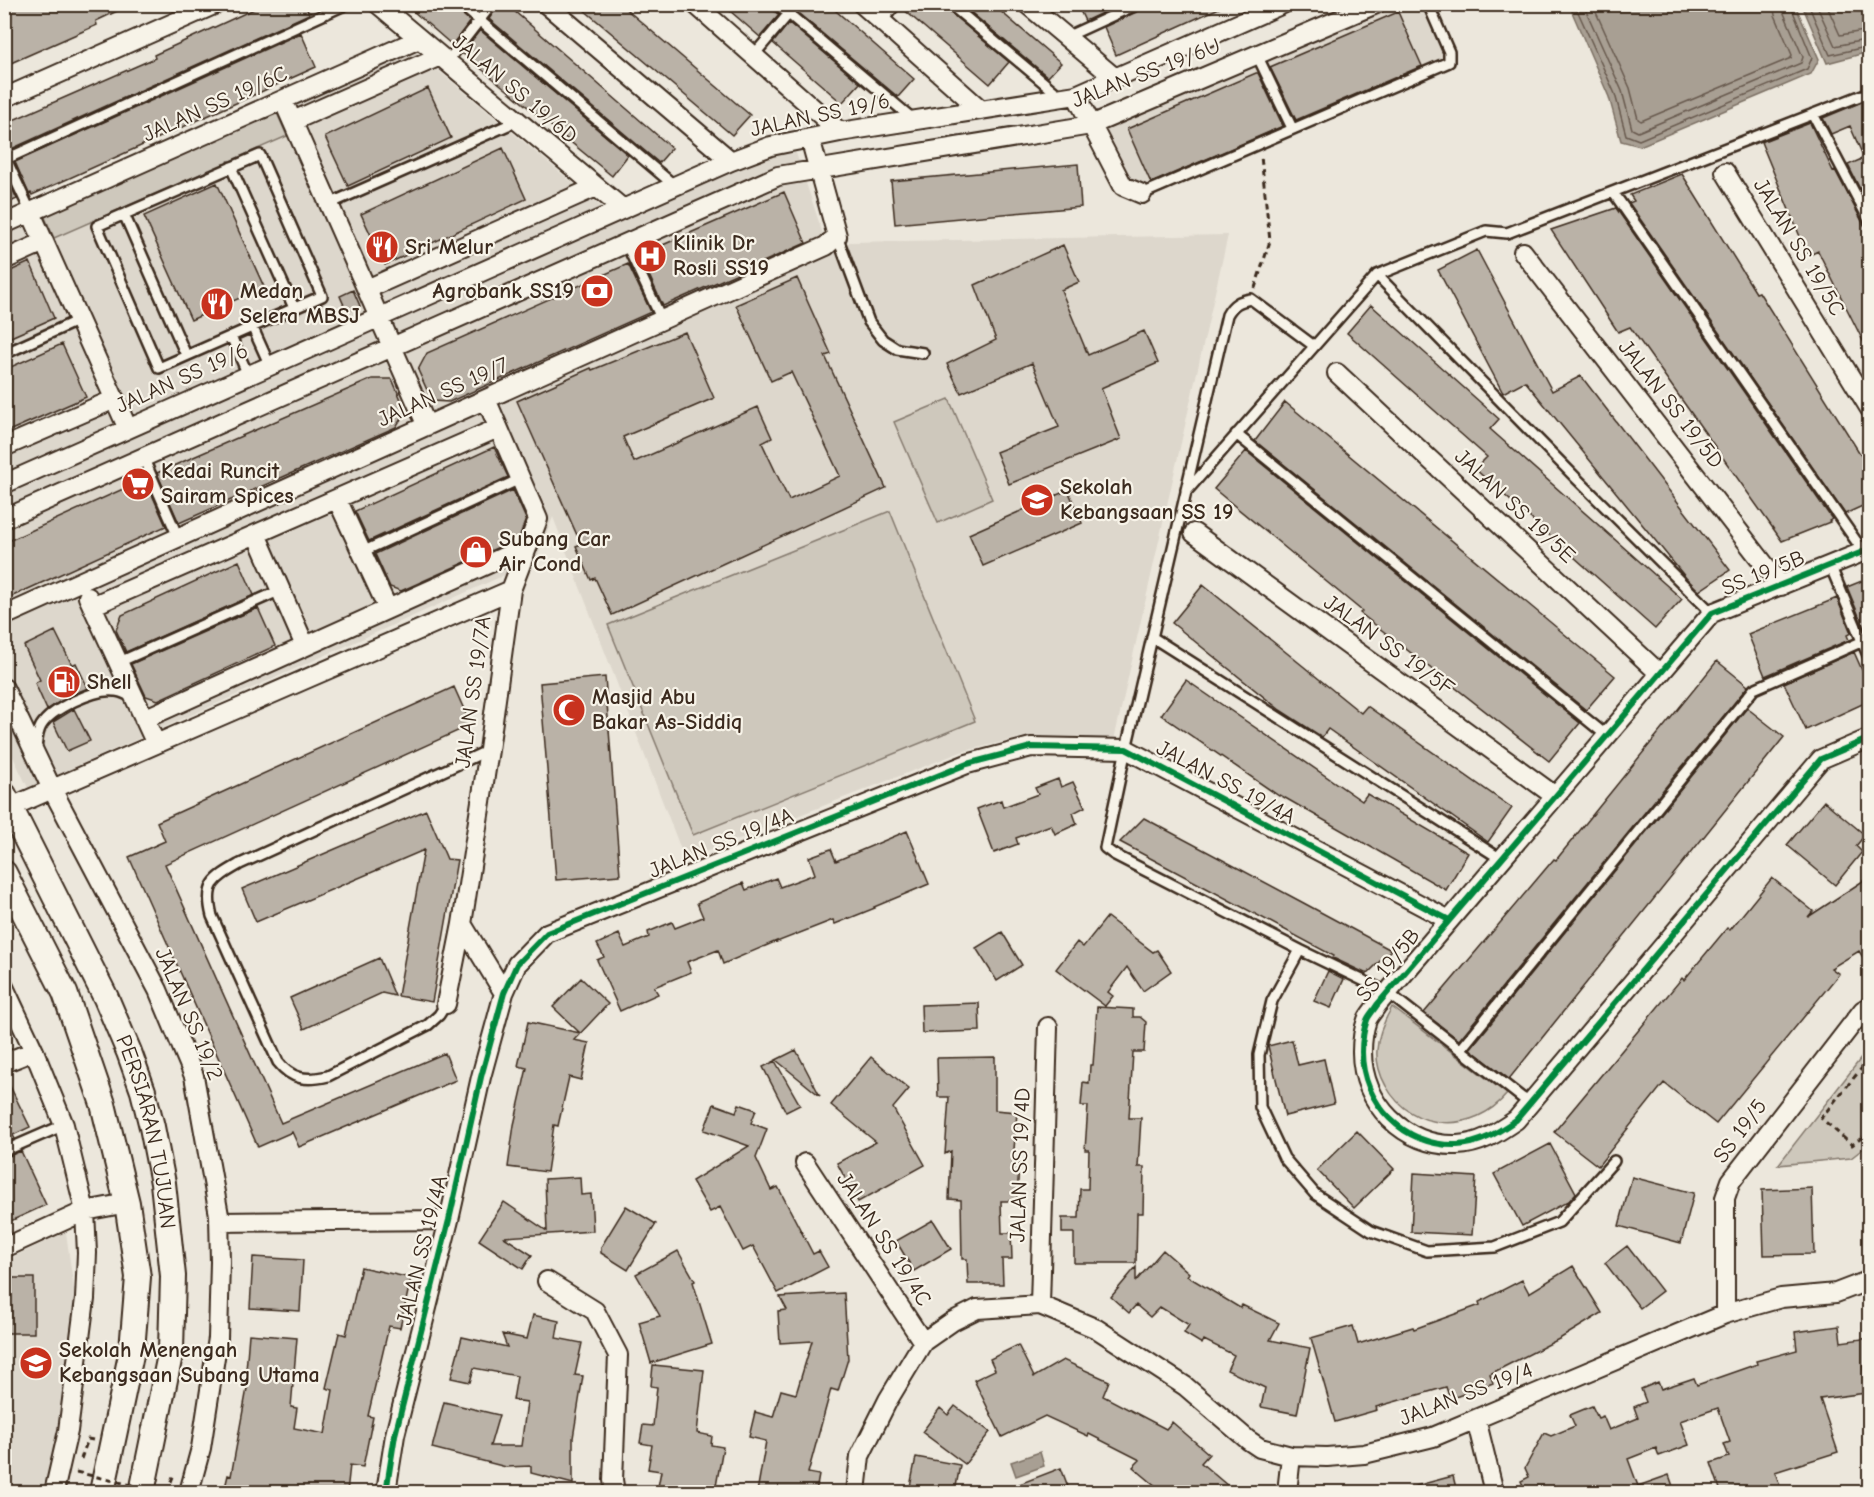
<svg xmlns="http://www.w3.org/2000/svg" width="1874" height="1497" viewBox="0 0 1874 1497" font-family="'Comic Neue',sans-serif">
<rect width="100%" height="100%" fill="#ece7dc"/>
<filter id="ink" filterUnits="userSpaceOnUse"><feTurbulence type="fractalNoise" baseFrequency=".0167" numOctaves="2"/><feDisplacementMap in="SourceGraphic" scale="12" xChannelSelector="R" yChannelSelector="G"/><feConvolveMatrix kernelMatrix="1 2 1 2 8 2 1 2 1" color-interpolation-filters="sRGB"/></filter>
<g filter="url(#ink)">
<path fill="#ddd7cc" d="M1391,5H1423L1446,59L1146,189L1127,181L1099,129Z
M409,46L617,220L764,156L796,153L829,252L850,242L1228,235L1114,740L1027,736L961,752L685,860L553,517L536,561L28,788L5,740V229Z
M66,1232L75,1298L59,1428L44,1492H5V1261Z"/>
<path fill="#cec8bc" stroke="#84796d" stroke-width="1.5" d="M277,113L287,136L54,238L44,215Z
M949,399L992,499L938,523L894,422Z
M890,511L975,721L693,835L608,625Z
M1392,1007L1507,1094C1474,1134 1412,1133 1386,1086C1380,1076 1376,1062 1377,1050C1378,1034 1384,1021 1392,1007Z
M1869,1048V1144L1851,1158L1778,1165Z"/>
<path fill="#a89f93" stroke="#7c7064" stroke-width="1.5" d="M1573,5H1795L1819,59L1811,74L1640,146L1621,141L1609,97L1572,12Z
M1802,5H1869V52L1827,63Z
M1040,1452L1044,1466L1016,1476L1011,1462Z"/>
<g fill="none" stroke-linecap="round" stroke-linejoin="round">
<path stroke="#67594d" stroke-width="1.5" d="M1579,4L1578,12L1615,94L1626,135L1639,140L1807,69L1812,58L1790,4
M1586,4V11L1622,91L1632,129L1638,132L1801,63L1803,57L1783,11L1782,4
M1595,4V10L1630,88L1638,119L1641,121L1791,58L1792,55L1775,15L1773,4
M1808,4L1830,55L1870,46
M1816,4L1835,46L1870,39
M1826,4L1840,35L1870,30"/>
</g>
<path fill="#bab2a7" stroke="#3b2a1e" stroke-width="1.5" d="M4,4H132L96,21L97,25L4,66Z
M265,4H305L309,14L9,150L4,148V124L155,58L154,55Z
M405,4H453L456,9L470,21L452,45Z
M499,4H506L672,148L659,163L489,19Z
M577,4H620L750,115L732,135Z
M722,4H770L772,9L779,15L760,37Z
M804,4H828L914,79L898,97L798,13Z
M903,4H943L946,9L1009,62L990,84L902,8Z
M961,4H992L1061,63L1048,77Z
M1077,4H1121L1085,21Z
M1145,4H1228L1116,55L1104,27L1141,10Z
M1398,12L1422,66L1296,120L1270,67Z
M789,23L860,83L842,103L773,43Z
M480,30L628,155L612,176L462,53Z
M301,33L316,67L32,195L31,193L29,194L15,162Z
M1256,73H1258L1283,126L1151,183L1127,129Z
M428,88L451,138L348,186L325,137Z
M1869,99V207L1848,165L1864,158L1850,126L1831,134L1823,118Z
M1810,123L1833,171L1835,170L1864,225L1869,229V353L1818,251L1808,256L1761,142Z
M503,148L526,199L385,265L361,214Z
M1078,164L1081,207L895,224L891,181Z
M4,172L17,199L4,205Z
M1682,174L1756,293L1759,292L1869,468V503L1845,514L1629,203L1634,201L1630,195Z
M217,183L264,287L191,320L144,216Z
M784,192L806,243L663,306L640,255Z
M1616,208L1832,519L1829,521L1830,522L1782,541L1630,327L1618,332L1551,230Z
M1063,245L1079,282L1061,290L1088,355L1144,331L1158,363L1101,388L1121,439L1009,484L996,452L1059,427L1032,363L961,393L947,364L996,340L975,285Z
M1477,250L1552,391L1581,376L1730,570L1699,591L1686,578L1525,381L1503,393L1438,270Z
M30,262L54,318L4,340V274Z
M628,264L651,312L449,402L432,401L418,370L427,353Z
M797,278L831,354L825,356L886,488L612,615L595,578L591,580L576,546L581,544L517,401L591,368L592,370L685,332L714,398L623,437L634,462L758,407L772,438L762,443L789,500L840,476L791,372L771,381L736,305Z
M353,290L360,306L347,312L340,296Z
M1371,305L1499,419L1490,429L1682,599L1655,629L1475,469L1487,457L1347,333Z
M62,344L86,397L4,433V370Z
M372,379H392L406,411L396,427L179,523L157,473Z
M1285,402L1615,676L1586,710L1255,441Z
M494,447L508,477L369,541L355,511Z
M1246,451L1580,723L1549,761L1360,613L1362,611L1214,489Z
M145,479L166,526L4,600V543Z
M513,490L526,519L519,538L401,591L390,587L375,554Z
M1068,490L1082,523L983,566L969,534Z
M239,561L254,595L126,652L116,630L122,615Z
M1869,578V626L1864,628L1847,587Z
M1203,585L1361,713L1367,706L1512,808L1488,842L1328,729L1322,737L1280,710L1172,623Z
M1837,598L1851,633L1847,635L1849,640L1765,676L1748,634Z
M258,608L275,646L158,700L146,696L131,664Z
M55,631L72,665L76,663L88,688L71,695L47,710L35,683L40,680L24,646Z
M1854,652L1869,686V701L1806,730L1784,683Z
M1717,661L1748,686L1459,1040L1424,1013L1554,859L1556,860Z
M605,677L620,875L556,880L540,683Z
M1186,680L1362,801L1367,794L1468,853L1446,890L1280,795L1279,796L1161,715Z
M454,687L471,725L165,864L281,1123L445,1053L456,1080L299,1147L292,1132L258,1147L129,857L165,841L157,822Z
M1747,708L1784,737L1509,1079L1470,1049Z
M74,709L90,741L67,751L53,722Z
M1058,779L1061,787L1073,782L1085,807L1073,813L1077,824L1055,834L1051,825L1016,838L1018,844L994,853L977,809L1001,800L1003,807L1038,794L1035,788Z
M1824,801L1865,835L1856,846L1862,852L1835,885L1787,845Z
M426,810L447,859L457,860L432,1002L398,996L424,850L256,922L242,889Z
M1144,818L1298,900L1391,950L1367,974L1333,958L1334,956L1120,842Z
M907,831L929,884L874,907L875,908L835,924L833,920L777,942V941L723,964L718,950L687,962L691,972L654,987L658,994L620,1011L597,960L604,957L597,944L619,934L625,947L649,937L648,932L672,922L675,928L703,917L697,903L743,883L746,890L776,878L780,887L815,874L809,857L831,849L836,861Z
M1869,877V967L1859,951L1831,968L1839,974L1716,1124L1664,1083L1598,1166L1554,1132L1682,978L1684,980L1727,928L1730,930L1772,878L1813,911L1808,917Z
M1107,917L1153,952L1157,950L1171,971L1143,991L1127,967L1108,992L1113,996L1105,1006L1056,969L1077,942L1083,947Z
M1002,932L1022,965L997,981L976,948Z
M379,958L395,996L382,993L304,1029L290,998Z
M1328,971L1344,979L1331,1008L1314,1001Z
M581,978L608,1004L574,1040L589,1043L581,1080L569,1077L558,1126L554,1125L547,1172L508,1167L514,1125L527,1068L518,1066L528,1022L580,1033L553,1007Z
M979,1003L980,1031L922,1033L921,1005Z
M1097,1007L1133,1009V1017H1140L1146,1022L1144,1052H1133L1129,1118H1141L1138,1167H1144L1143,1213H1137L1136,1263H1074V1233H1062V1218H1079L1080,1189H1088L1089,1150H1085L1088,1106H1081L1083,1082L1089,1083L1090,1065H1093Z
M1292,1040L1298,1065L1324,1059L1334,1104L1285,1116L1268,1046Z
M796,1050L820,1096L776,1060Z
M871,1057L909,1089L893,1108L925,1165L858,1202L837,1163L876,1142L831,1105Z
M995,1057V1110L1017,1112L1013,1162H1019L1017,1201H1001L1002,1233H1011L1012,1259H1002L1003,1284H968L967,1259H962L961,1200L949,1199L951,1151L945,1154L949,1097H938L937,1058Z
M775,1061L800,1105L786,1112L763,1067Z
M4,1074L30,1127L13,1135L15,1139L4,1143Z
M714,1104L736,1112L739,1104L756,1110L751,1123L767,1129L756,1158L771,1190L778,1187L813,1254L819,1251L828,1267L778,1293L753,1246L743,1251L720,1207L710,1212L692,1181L749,1146L704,1130Z
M1357,1131L1394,1169L1354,1208L1317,1170Z
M1550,1144L1576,1193L1569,1201L1522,1226L1494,1174Z
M21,1151L46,1205L4,1224V1158Z
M1414,1173L1476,1177L1472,1235L1411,1232Z
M580,1177L581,1195L591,1194L593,1231L504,1237L532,1255L523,1269L479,1240L504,1202L547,1231L545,1179Z
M1632,1177L1694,1193L1681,1243L1619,1226Z
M1812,1188L1814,1254L1764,1255L1762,1190Z
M626,1206L656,1224L628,1270L601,1253V1247Z
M933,1220L951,1249L914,1271L896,1241Z
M1627,1246L1662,1291L1640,1308L1605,1263Z
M1163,1250L1189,1273L1187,1276L1240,1308L1242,1305L1279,1323L1270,1340L1310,1348L1297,1414L1261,1407L1265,1388L1227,1370L1234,1355L1204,1340L1202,1344L1184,1333L1189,1325L1160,1307L1150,1317L1136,1305L1129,1313L1111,1297L1136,1267V1281Z
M678,1251L695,1281L693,1282L712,1344L651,1363L639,1322L660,1316L636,1274Z
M253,1257L303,1260L300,1311L250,1308Z
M1573,1266L1602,1313L1561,1338L1490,1374L1493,1383L1450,1399L1446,1387L1376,1407L1377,1410L1335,1422L1311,1338L1353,1326L1358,1344L1413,1327L1414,1329L1480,1305L1479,1302L1522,1280L1529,1293Z
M361,1267L411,1278L400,1328L389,1326L368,1416L373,1417L363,1467L350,1465L347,1492H224L228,1475L231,1476L248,1383H245L249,1334L297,1338L291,1407L297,1408L294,1428L325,1434L333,1390L326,1388L339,1333L346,1335Z
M4,1278H34V1333H4Z
M844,1293L848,1359L838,1391L831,1389L808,1473L819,1475L816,1492H757L766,1441L749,1437L755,1412L773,1417L781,1390L796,1394L812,1341L780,1343L778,1311L787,1310L780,1297Z
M533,1315L559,1321L556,1338L582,1343L575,1375L583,1376L573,1438V1484L531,1473V1466L506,1467L432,1448L444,1402L499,1415L490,1446H521L527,1402L513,1400L517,1376L474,1368L470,1382L451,1378L462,1337L507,1347L502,1334L527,1339Z
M1839,1326L1841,1342L1869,1338V1365L1863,1366L1866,1393L1820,1399L1838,1452L1775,1472L1782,1492H1739L1737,1487L1721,1492L1711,1463L1729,1457L1724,1444L1730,1442L1718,1408L1680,1421L1689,1445L1659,1456L1656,1448L1628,1459L1638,1486L1669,1475L1675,1492H1526L1521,1481L1529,1477L1525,1468L1544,1433L1551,1436L1575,1426L1570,1415L1592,1406L1598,1418L1603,1416L1609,1430L1638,1418L1634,1407L1646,1402L1641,1389L1658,1382L1661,1389L1694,1378L1697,1385L1757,1364L1756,1361L1797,1350L1795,1332Z
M1018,1345L1034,1377L1063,1360L1109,1381L1103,1396L1166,1429L1172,1422L1209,1454L1201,1463L1235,1492H1163L1133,1467L1140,1460L1089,1434L1088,1436L1045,1416L1002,1437L974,1380L995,1370L990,1359Z
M653,1365L704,1370L697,1433L712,1436L711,1445L723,1447L715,1492H657L661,1471L648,1469L652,1445L640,1443L643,1425L653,1426L657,1387L651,1386Z
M955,1406L990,1432L965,1464L922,1432L940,1408L948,1415Z
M916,1457L960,1465L955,1492H909Z
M1061,1468L1070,1492H1002L1001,1491Z
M1453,1476L1457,1492H1409L1408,1488Z"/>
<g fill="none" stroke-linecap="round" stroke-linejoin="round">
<g stroke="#3b2a1e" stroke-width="14">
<path id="service" d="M460,4L675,186
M777,4L914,120
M950,4L1061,97
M881,22L896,4
M1066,37L1138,4
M1257,55L1292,128
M753,56L797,4
M447,62L492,4
M1813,114L1870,222
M4,155L31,213
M260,155L322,296L159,368L97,226Z
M4,160L347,4
M231,167L294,308
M1613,192L1863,551
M1142,194L1449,62V52L1428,4
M329,204L517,121
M124,214L186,355
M837,236L869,322L883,340L897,349L923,353
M626,243L662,320
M1377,275L1575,477L1712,613
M252,326L270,366
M231,336L248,375
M4,354L79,320
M1236,434L1607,736
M143,457L178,537
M1186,490L1227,315C1233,304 1239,301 1251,299L1314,346
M362,552L520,479
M1830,565L1870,660
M1152,637L1501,859
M117,663L281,590
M36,749C37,741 37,733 41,726C51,709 95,688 115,691C121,691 127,695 133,697
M1300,950L1272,1001L1259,1055L1260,1107L1284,1158L1315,1194L1371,1231L1427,1251L1495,1247L1559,1222L1614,1161
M446,1004L439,1015L428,1025L328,1076C307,1081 292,1080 278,1062L212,916C204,884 214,879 240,864L489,750
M1461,1049L1754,689L1870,638
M1530,1104L1387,992L1300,950L1113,854L1105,848L1126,749L1186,492L1377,275L1486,231L1507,233L1870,92
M4,1151L64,1125"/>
</g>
<g stroke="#3b2a1e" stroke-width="22">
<path id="minor" d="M378,4L623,209
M546,4L731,161
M695,4L840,132
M862,4L980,109
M1027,4L1115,78
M1076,95L1123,186L1142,194
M4,98L216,4
M283,100L427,426
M293,121L440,56
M1725,172L1870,409
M31,213L128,429
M4,224L419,39
M1523,252L1781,586
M4,260L44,242
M367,289L596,187
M1337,373L1660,674
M4,447L115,399
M4,484L731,161L771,146L840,132L1076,95L1283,4
M337,499L388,609
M4,519L778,176L1091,125L1376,4
M1194,533L1555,796
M256,534L305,646
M1870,549L1712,613L1377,1005C1374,1010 1369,1015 1367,1020C1363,1031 1362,1042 1362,1052C1362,1103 1404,1147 1457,1145C1480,1144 1497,1133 1516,1120L1821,759L1870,738
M88,597L156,744
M92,606L498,428
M4,616L826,246L837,236L810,138
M4,688L52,789L158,990L194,1076L219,1215L220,1262L218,1338L201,1448L189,1492
M144,719L528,546
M11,807L511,590
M462,924L504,993
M4,987L34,1051L64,1125L85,1211L87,1253L85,1299L68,1431L54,1492
M446,1004L462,924L489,750L511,590L538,519L486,399
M4,1063L34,1051
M805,1163L923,1342
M219,1222L449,1220
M4,1248L85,1211L127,1203
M547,1281L595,1311L618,1355L613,1480L615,1492
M1040,1305L1048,1027
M1725,1314V1198L1731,1181L1863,1010L1870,1006
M1476,1419L1494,1492
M386,1492L395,1435L449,1220L481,1077L504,993L517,964L547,933L967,764L1031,747L1126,749L1449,920
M856,1492L860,1456L888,1400L923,1342L953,1321L977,1309L1040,1305L1097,1329L1185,1386L1248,1440L1260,1448L1291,1456L1327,1457L1364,1454L1433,1437L1725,1314L1781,1298L1836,1293L1870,1280
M1287,1492L1291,1456"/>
</g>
<g stroke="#3b2a1e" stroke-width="28">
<g id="secondary">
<path id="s1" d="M4,795L106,998L129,1052L143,1091L152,1127L163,1183L173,1276L171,1350L142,1492"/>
<path d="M4,873L65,993L103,1104L127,1203L138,1277L132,1350L102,1492"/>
</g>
</g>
<path stroke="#3b2a1e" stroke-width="3" stroke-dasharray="6 4.5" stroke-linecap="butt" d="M1255,288L1270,241L1261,156
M1870,1058L1821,1118L1852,1145L1870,1132
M81,1459L88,1439L93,1440
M167,1492L174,1474"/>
<use href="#service" stroke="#f7f3e8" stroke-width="9"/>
<use href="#minor" stroke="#f7f3e8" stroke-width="18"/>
<use href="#secondary" stroke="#f7f3e8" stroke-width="24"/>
<path stroke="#3b2a1e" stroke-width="3" stroke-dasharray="6 4.5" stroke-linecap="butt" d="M76,1472L161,1492"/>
<g stroke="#f7f3e8" stroke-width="10">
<path id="cycleway" d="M1870,549L1712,613L1377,1005C1374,1010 1369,1015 1367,1020C1363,1031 1362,1042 1362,1052C1362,1103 1404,1147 1457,1145C1480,1144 1497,1133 1516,1120L1821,759L1870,738
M386,1492L395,1435L449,1220L481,1077L504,993L517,964L547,933L967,764L1031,747L1126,749L1449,920"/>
</g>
<use href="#cycleway" stroke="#00873e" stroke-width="6"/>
</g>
</g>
<defs>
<g id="restaurant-disc" transform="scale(1.725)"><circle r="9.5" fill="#c8321e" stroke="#f7f3e8"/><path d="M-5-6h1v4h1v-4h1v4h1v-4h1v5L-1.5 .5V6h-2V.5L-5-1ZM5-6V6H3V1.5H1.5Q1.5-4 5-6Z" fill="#fff"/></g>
<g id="hospital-disc" transform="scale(1.725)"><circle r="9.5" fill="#c8321e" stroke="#f7f3e8"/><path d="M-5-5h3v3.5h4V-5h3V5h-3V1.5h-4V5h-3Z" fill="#fff"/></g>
<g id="bank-disc" transform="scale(1.725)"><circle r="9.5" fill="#c8321e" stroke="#f7f3e8"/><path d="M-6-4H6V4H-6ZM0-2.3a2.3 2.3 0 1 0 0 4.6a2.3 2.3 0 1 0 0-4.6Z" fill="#fff"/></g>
<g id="supermarket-disc" transform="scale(1.725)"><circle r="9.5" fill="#c8321e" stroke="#f7f3e8"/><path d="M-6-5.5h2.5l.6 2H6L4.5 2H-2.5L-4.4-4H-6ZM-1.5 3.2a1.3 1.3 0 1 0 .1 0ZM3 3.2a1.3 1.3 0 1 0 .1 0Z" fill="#fff"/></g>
<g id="school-disc" transform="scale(1.725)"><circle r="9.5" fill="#c8321e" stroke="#f7f3e8"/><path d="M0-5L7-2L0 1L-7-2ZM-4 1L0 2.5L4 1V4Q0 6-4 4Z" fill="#fff"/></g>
<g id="shop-disc" transform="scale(1.725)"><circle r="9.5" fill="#c8321e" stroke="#f7f3e8"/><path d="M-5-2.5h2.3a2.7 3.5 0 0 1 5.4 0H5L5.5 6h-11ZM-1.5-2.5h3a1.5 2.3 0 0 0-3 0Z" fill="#fff"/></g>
<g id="fuel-disc" transform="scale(1.725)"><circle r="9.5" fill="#c8321e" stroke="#f7f3e8"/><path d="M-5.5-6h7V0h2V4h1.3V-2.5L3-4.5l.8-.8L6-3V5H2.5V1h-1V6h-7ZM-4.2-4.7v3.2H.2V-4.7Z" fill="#fff"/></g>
<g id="mosque-disc" transform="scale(1.725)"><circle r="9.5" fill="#c8321e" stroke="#f7f3e8"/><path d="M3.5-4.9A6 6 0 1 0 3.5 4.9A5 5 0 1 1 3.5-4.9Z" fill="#fff"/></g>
</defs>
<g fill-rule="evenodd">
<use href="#restaurant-disc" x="382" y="247"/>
<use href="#hospital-disc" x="650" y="256"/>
<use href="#bank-disc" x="597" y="291"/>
<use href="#restaurant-disc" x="217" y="304"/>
<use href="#supermarket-disc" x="138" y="484"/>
<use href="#school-disc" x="1037" y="500"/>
<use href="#shop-disc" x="476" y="552"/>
<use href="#fuel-disc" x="64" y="682"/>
<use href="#mosque-disc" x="569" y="710"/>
<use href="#school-disc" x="36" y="1363"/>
</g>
<g text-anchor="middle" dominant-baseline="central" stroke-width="4.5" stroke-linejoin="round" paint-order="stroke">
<g font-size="22" fill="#3b2a1e" stroke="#f7f3e8">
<text transform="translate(1146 73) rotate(-21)">JALAN SS 19/6U</text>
<text transform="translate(515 89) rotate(40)">JALAN SS 19/6D</text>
<text transform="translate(215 104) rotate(-24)">JALAN SS 19/6C</text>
<text transform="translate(820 115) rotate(-12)">JALAN SS 19/6</text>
<text transform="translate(1799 247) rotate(59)">JALAN SS 19/5C</text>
<text transform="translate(182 378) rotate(-24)">JALAN SS 19/6</text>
<text transform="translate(443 392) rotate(-24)">JALAN SS 19/7</text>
<text transform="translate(1671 404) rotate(52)">JALAN SS 19/5D</text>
<text transform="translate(1515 506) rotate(43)">JALAN SS 19/5E</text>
<text transform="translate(1763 573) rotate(-22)">SS 19/5B</text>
<text transform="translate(1389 645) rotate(36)">JALAN SS 19/5F</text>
<text transform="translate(473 692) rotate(-82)">JALAN SS 19/7A</text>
<text transform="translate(1226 782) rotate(28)">JALAN SS 19/4A</text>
<text transform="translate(721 843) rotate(-22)">JALAN SS 19/4A</text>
<text transform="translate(1388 965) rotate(-51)">SS 19/5B</text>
<text transform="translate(189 1014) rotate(67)">JALAN SS 19/2</text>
<text transform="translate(1740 1131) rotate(-53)">SS 19/5</text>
<text stroke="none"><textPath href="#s1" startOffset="368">PERSIARAN TUJUAN</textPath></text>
<text transform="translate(1020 1165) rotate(-88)">JALAN SS 19/4D</text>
<text transform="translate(884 1239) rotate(57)">JALAN SS 19/4C</text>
<text transform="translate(422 1250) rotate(-76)">JALAN SS 19/4A</text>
<text transform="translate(1466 1394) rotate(-21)">JALAN SS 19/4</text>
</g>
<g font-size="22" font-weight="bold" fill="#3b2a1e" stroke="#f7f3e8" text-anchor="start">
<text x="673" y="243">Klinik Dr<tspan x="673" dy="25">Rosli SS19</tspan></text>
<text x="405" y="247">Sri Melur</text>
<text x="240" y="291">Medan<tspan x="240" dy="25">Selera MBSJ</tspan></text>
<text x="574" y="291" text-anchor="end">Agrobank SS19</text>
<text x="161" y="471">Kedai Runcit<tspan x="161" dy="25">Sairam Spices</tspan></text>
<text x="1060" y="487">Sekolah<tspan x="1060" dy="25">Kebangsaan SS 19</tspan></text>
<text x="499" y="539">Subang Car<tspan x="499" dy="25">Air Cond</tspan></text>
<text x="87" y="682">Shell</text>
<text x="592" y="697">Masjid Abu<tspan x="592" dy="25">Bakar As-Siddiq</tspan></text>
<text x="59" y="1350">Sekolah Menengah<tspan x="59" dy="25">Kebangsaan Subang Utama</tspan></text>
</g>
</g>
<rect width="1874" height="1497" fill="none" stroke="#f7f3e8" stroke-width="24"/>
<rect x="12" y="12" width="1850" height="1473" fill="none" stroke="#3b2a1e" stroke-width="2" filter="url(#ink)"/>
</svg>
